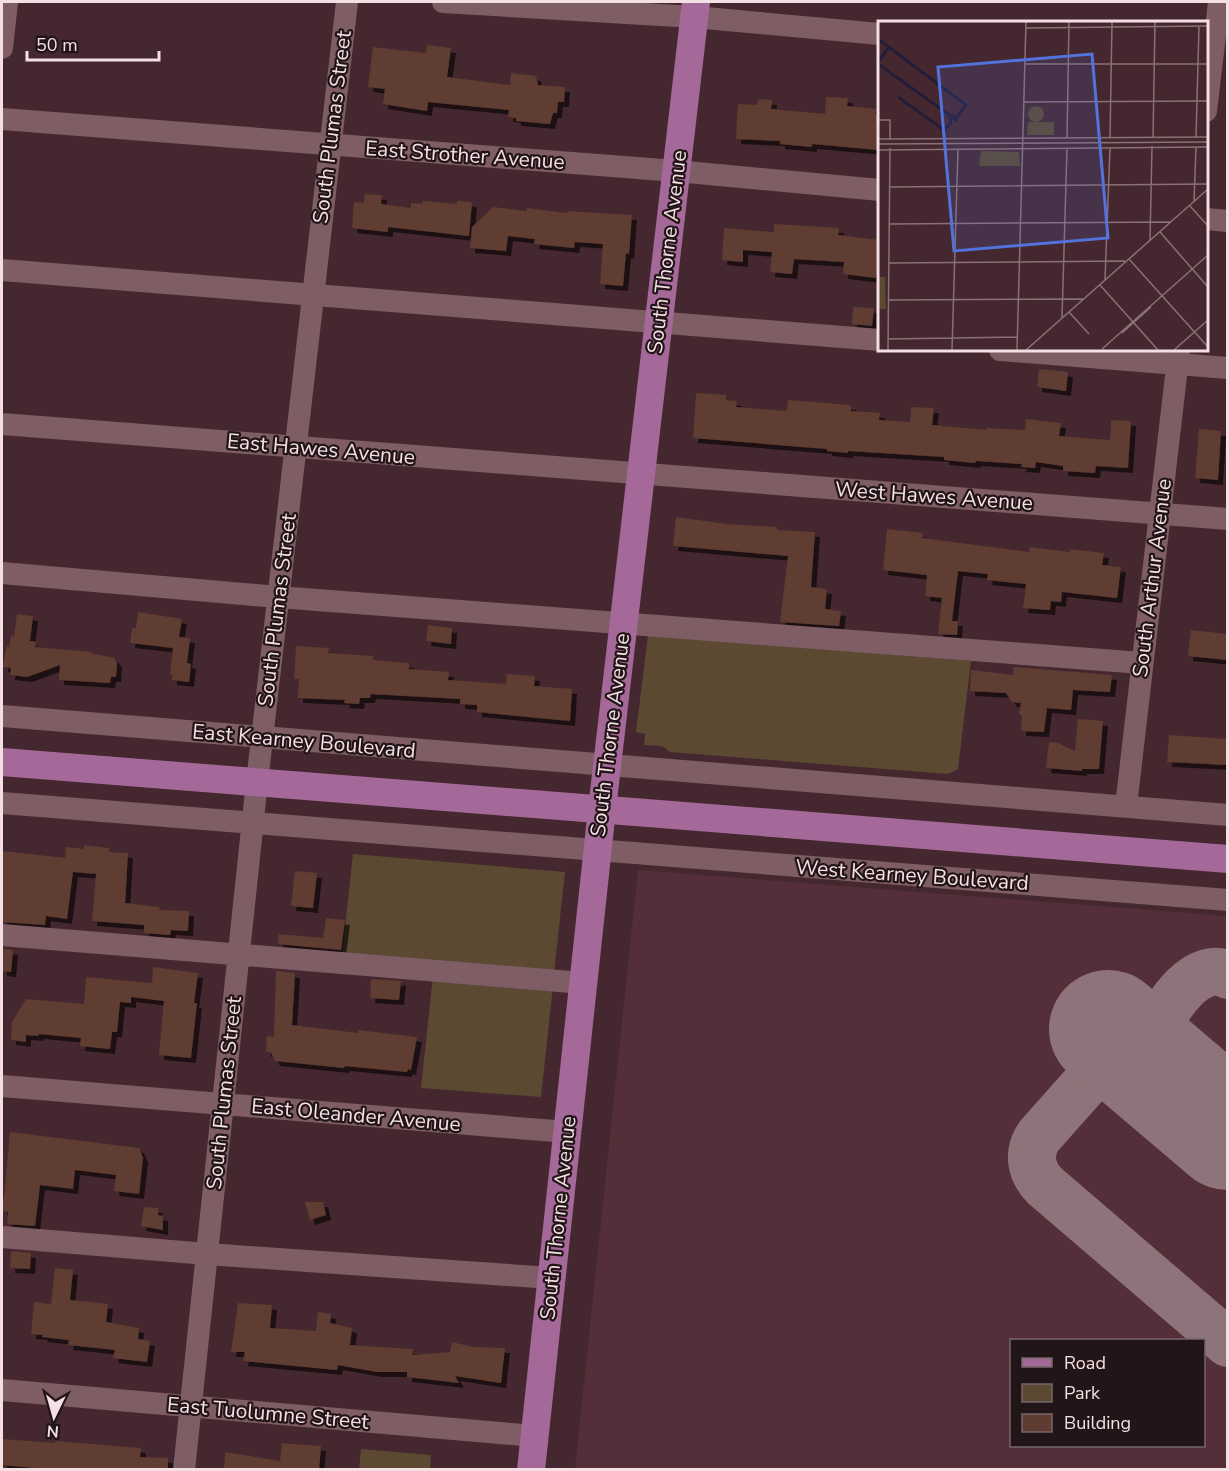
<svg xmlns="http://www.w3.org/2000/svg" width="1229" height="1471" viewBox="0 0 1229 1471" font-family="'Nunito Sans',sans-serif">
<defs>
<filter id="shadow"><feDropShadow dx="5" dy="5" stdDeviation="0" flood-color="#0009"/></filter>
</defs>
<rect width="100%" height="100%" fill="#45272f"/>
<path fill="#542f39" fill-rule="evenodd" d="M638,870L1227,916V1469H575ZM1012,1340H1204V1446H1012Z"/>
<path fill="#5b4932" d="M648,635L971,661L958,769L948,774L670,752L662,746L644,745L645,734L636,732Z
M353,854L565,872L554,973L342,956Z
M433,976L553,986L541,1097L421,1088Z
M361,1449L431,1455L430,1469H359Z"/>
<g fill="none" stroke-linecap="round" stroke-linejoin="round">
<path stroke="#8e747a" stroke-width="48" d="M1172,1084C1150,1069 1130,1049 1103,1064L1039,1136C1027,1153 1031,1172 1045,1186L1228,1343
M1172,1084C1164,1067 1155,1049 1159,1030C1164,1006 1199,959 1228,975"/>
<path stroke="#8e747a" stroke-width="118" d="M1108,1029L1228,1131"/>
</g>
<path fill="#5f3c31" filter="url(#shadow)" d="M427,45L451,48L447,77L510,85L511,73L536,76L538,85L565,87L564,102H558L557,113H553L550,124L516,121V118L508,117L509,110L428,102L427,111L383,104L385,89L368,87L373,47L426,53Z
M826,97L848,98L847,106L876,109L875,114L879,115V150L812,144V147L780,144V141L736,139L738,104L757,105L758,99L772,100L771,109L825,114Z
M365,194L382,195L381,204L411,208V203L422,204L423,201L457,204V201L472,202L469,236L388,227V232L352,228L354,202L364,203Z
M493,207L526,211L527,208L567,213L568,211L632,215L629,254L626,253L623,286L600,284L603,244L575,242L574,248L534,244L535,239L508,236L506,251L470,248L472,227Z
M774,224L839,228L838,235L879,240L876,278L843,274L844,262L794,259L792,274L770,272L772,252L743,250V262L722,260L724,228L774,232Z
M853,307L874,308L872,326L852,324Z
M1039,369L1068,372L1066,391L1037,387Z
M696,393L726,395V400L737,401L736,407L787,411L788,400L815,402L851,405V411L880,413L879,420L910,422L911,407L934,408L932,425L986,430V428L1025,430L1026,419L1061,423L1059,436L1110,440L1111,420L1131,421L1128,468L1096,466L1095,473L1063,471V466L1036,462L1035,468L1021,467L1022,464L976,461L975,463L944,460V457L848,451V453L827,451V449L693,438Z
M1199,429L1221,431L1218,480L1195,478Z
M676,517L727,524L777,527V530L815,532L811,587L827,589L825,609L841,611L839,626L780,622L788,556L673,546Z
M887,529L923,533L922,538L1029,552L1030,547L1070,552V549L1104,553L1102,565L1121,567L1117,598L1062,592L1061,602L1051,601L1050,610L1023,608L1026,584L987,580L988,574L958,571L952,621H958L957,635L938,634L942,598L925,596L927,575L883,570Z
M138,612L182,619L179,637L190,638L187,663L191,664L189,682L172,680V674H170L173,648L130,643L132,628H136Z
M17,614L33,616L30,641L36,642L35,647L92,652L90,653L114,658L117,663L116,677H111L110,683L59,680L60,665L27,677L10,675L11,668L3,667L5,653L7,646L9,647L11,636L14,637Z
M428,625L452,628L451,644L426,641Z
M1191,630L1227,634V660L1188,656Z
M296,646L329,648L328,653L373,656V660L409,663V669L449,672L448,680L506,684L507,674L535,676L534,686L572,689L570,721L477,712V705L460,704V699L371,694L370,698H360L359,704L344,703L345,700L298,698L299,679H294Z
M1014,667L1112,675L1110,692L1073,690L1071,710L1047,708L1044,732L1021,731L1022,716L1019,714L1021,703L1012,702L1006,693L970,691L971,670L1013,675Z
M1078,719L1103,721L1099,769H1082V771L1046,768L1049,742L1058,743L1075,751Z
M1169,735L1227,739V765L1167,762Z
M84,845L109,848V852L128,853L125,903L159,907L160,910L189,911L188,931L171,930L170,935L144,933V925L92,921L96,874L73,872L67,919L46,916L45,925L2,922V851L65,858L66,847L84,849Z
M295,871L317,873L313,908L291,906Z
M326,918L345,920L341,950L278,944L279,934L323,938Z
M2,949L13,950L11,972L2,971Z
M153,967L198,973L194,1003H197L191,1058L159,1055L164,1001L131,997V1003L120,1002L117,1032H112L110,1049L80,1046L81,1038L39,1034V1036L26,1035V1042L11,1040L12,1022L26,999L84,1004L86,977L152,983Z
M276,971L295,973L292,1025L358,1033V1030L417,1037L411,1070L408,1069L407,1072L345,1066L344,1068L275,1061L271,1052H266L267,1036L274,1037Z
M371,979L401,981L399,1000L370,998Z
M10,1132L139,1148L143,1158L139,1194L114,1191L116,1175L75,1170L73,1189L40,1185L35,1226L7,1224L8,1212L2,1211V1197L4,1198Z
M305,1202H323L326,1215L310,1220Z
M144,1207L158,1208V1215L163,1216V1230L141,1226Z
M11,1251L31,1253L30,1269L10,1268Z
M55,1268L73,1270L70,1300L108,1304L106,1322L139,1328L138,1339L150,1341L147,1362L113,1358L115,1350L68,1345L69,1340L42,1337L43,1335L31,1334L34,1302L51,1304Z
M238,1303L272,1305L270,1328L316,1331L318,1312L331,1314L330,1323L352,1328L350,1345L413,1349L412,1355L450,1352L452,1342L473,1347L505,1348L501,1383L455,1376L459,1383L407,1377V1372H377L338,1365L337,1370L243,1361L245,1352H231Z
M2,1439L55,1443V1441L141,1448L140,1457L168,1458V1470H87L69,1468V1470H35V1468L2,1465Z
M282,1443L321,1446L319,1470H224L225,1452L280,1461Z"/>
<g fill="none" stroke-linecap="round" stroke-linejoin="round">
<path stroke="#7e5d65" stroke-width="22" d="M443,2L694,17L880,34
M2,48L7,2
M1206,111L1219,2
M2,119L676,171L880,190
M1206,219L1228,221
M2,270L880,340
M1000,350L1228,368
M2,424L1228,519
M2,573L278,597L1142,663
M2,716L1228,815
M2,803L1228,900
M1126,806L1179,350
M2,935L583,983
M2,1086L567,1132
M2,1237L207,1254L551,1278
M2,1390L535,1436
M184,1470L257,782L347,2"/>
<path stroke="#a46899" stroke-width="28" d="M2,762L1228,859
M531,1470L602,809L696,2"/>
</g>
<g text-anchor="middle" dominant-baseline="central" stroke-width="4.5" stroke-linejoin="round" paint-order="stroke">
<g font-size="21" fill="#f4e0e4" stroke="#221518">
<text transform="translate(332 127) rotate(-83)">South Plumas Street</text>
<text transform="translate(465 155) rotate(4)">East Strother Avenue</text>
<text transform="translate(667 252) rotate(-83)">South Thorne Avenue</text>
<text transform="translate(321 449) rotate(5)">East Hawes Avenue</text>
<text transform="translate(934 496) rotate(4)">West Hawes Avenue</text>
<text transform="translate(1152 578) rotate(-83)">South Arthur Avenue</text>
<text transform="translate(277 610) rotate(-83)">South Plumas Street</text>
<text transform="translate(610 735) rotate(-83)">South Thorne Avenue</text>
<text transform="translate(304 741) rotate(5)">East Kearney Boulevard</text>
<text transform="translate(912 875) rotate(4)">West Kearney Boulevard</text>
<text transform="translate(224 1093) rotate(-84)">South Plumas Street</text>
<text transform="translate(356 1115) rotate(5)">East Oleander Avenue</text>
<text transform="translate(558 1218) rotate(-84)">South Thorne Avenue</text>
<text transform="translate(268 1413) rotate(5)">East Tuolumne Street</text>
</g>
</g>
<g transform="translate(878 21)">
<rect width="330" height="330" fill="#45272f"/>
<path d="M150 93a8 8 0 1 1 16 0a8 8 0 1 1-16 0ZM150,101H176V114H149ZM103,130L141,131L142,145H101ZM0,256H7L8,288H0Z" fill="#5b4932"/>
<path fill="none" stroke="#241d39" stroke-width="3" d="M0,18L88,84L79,96L71,94L73,102L66,109L20,76M0,41L11,26M0,43L80,100"/>
<path fill="none" stroke="#8b7177" stroke-width="1.5" d="M148,7L330,5M147,43H330M146,81L330,80M0,99H12V119M318,116L321,5M189,117L191,1M232,117L234,1M275,117L277,1M0,118L330,116M0,123L330,121M0,129L330,126M12,166L330,163M316,181L318,126M312,185L330,205M12,203L292,201M282,211L330,266M272,219L274,125M251,238L330,326M11,242L247,240M227,259L232,127M222,264L280,329M10,279L205,278M191,291L211,313M184,297L189,127M244,312L273,286M10,318L139,316M224,328L330,234M10,329L12,127M74,329L80,128M139,329L148,1M148,329L330,168M296,329L330,299"/>
<path fill="#5372db" fill-opacity="0.15" stroke="#5372db" stroke-width="3" d="M214,33L230,217L76,230L60,46Z"/>
<rect width="330" height="330" fill="none" stroke="#f4e0e4" stroke-width="3"/>
</g>
<rect width="1229" height="1471" fill="none" stroke="#f4e0e4" stroke-width="6"/>
<rect x="1010" y="1339" width="195" height="108" fill="#221518" stroke="#76666a" stroke-width="1.5"/>
<rect x="1022" y="1358" width="30" height="9" fill="#a46899" stroke="#76666a" stroke-width="1.5"/>
<text x="1064" y="1369" font-size="18" fill="#f4e0e4">Road</text>
<rect x="1022" y="1384" width="30" height="18" fill="#5b4932" stroke="#76666a" stroke-width="1.5"/>
<text x="1064" y="1399" font-size="18" fill="#f4e0e4">Park</text>
<rect x="1022" y="1414" width="30" height="18" fill="#5f3c31" stroke="#76666a" stroke-width="1.5"/>
<text x="1064" y="1429" font-size="18" fill="#f4e0e4">Building</text>
<g transform="translate(54 1417) rotate(185)" stroke="#221518" stroke-width="4.5" paint-order="stroke">
<path d="M0-4.5L10 22L0 15L-10 22Z" fill="#f4e0e4"/>
<text y="-9" font-size="16" font-weight="bold" text-anchor="middle" fill="#f4e0e4">N</text>
</g>
<path d="M27 51v9h132v-9" fill="none" stroke="#f4e0e4" stroke-width="3"/>
<text x="36" y="51" font-size="18" fill="#f4e0e4" stroke="#221518" stroke-width="4.5" paint-order="stroke">50 m</text>
</svg>
